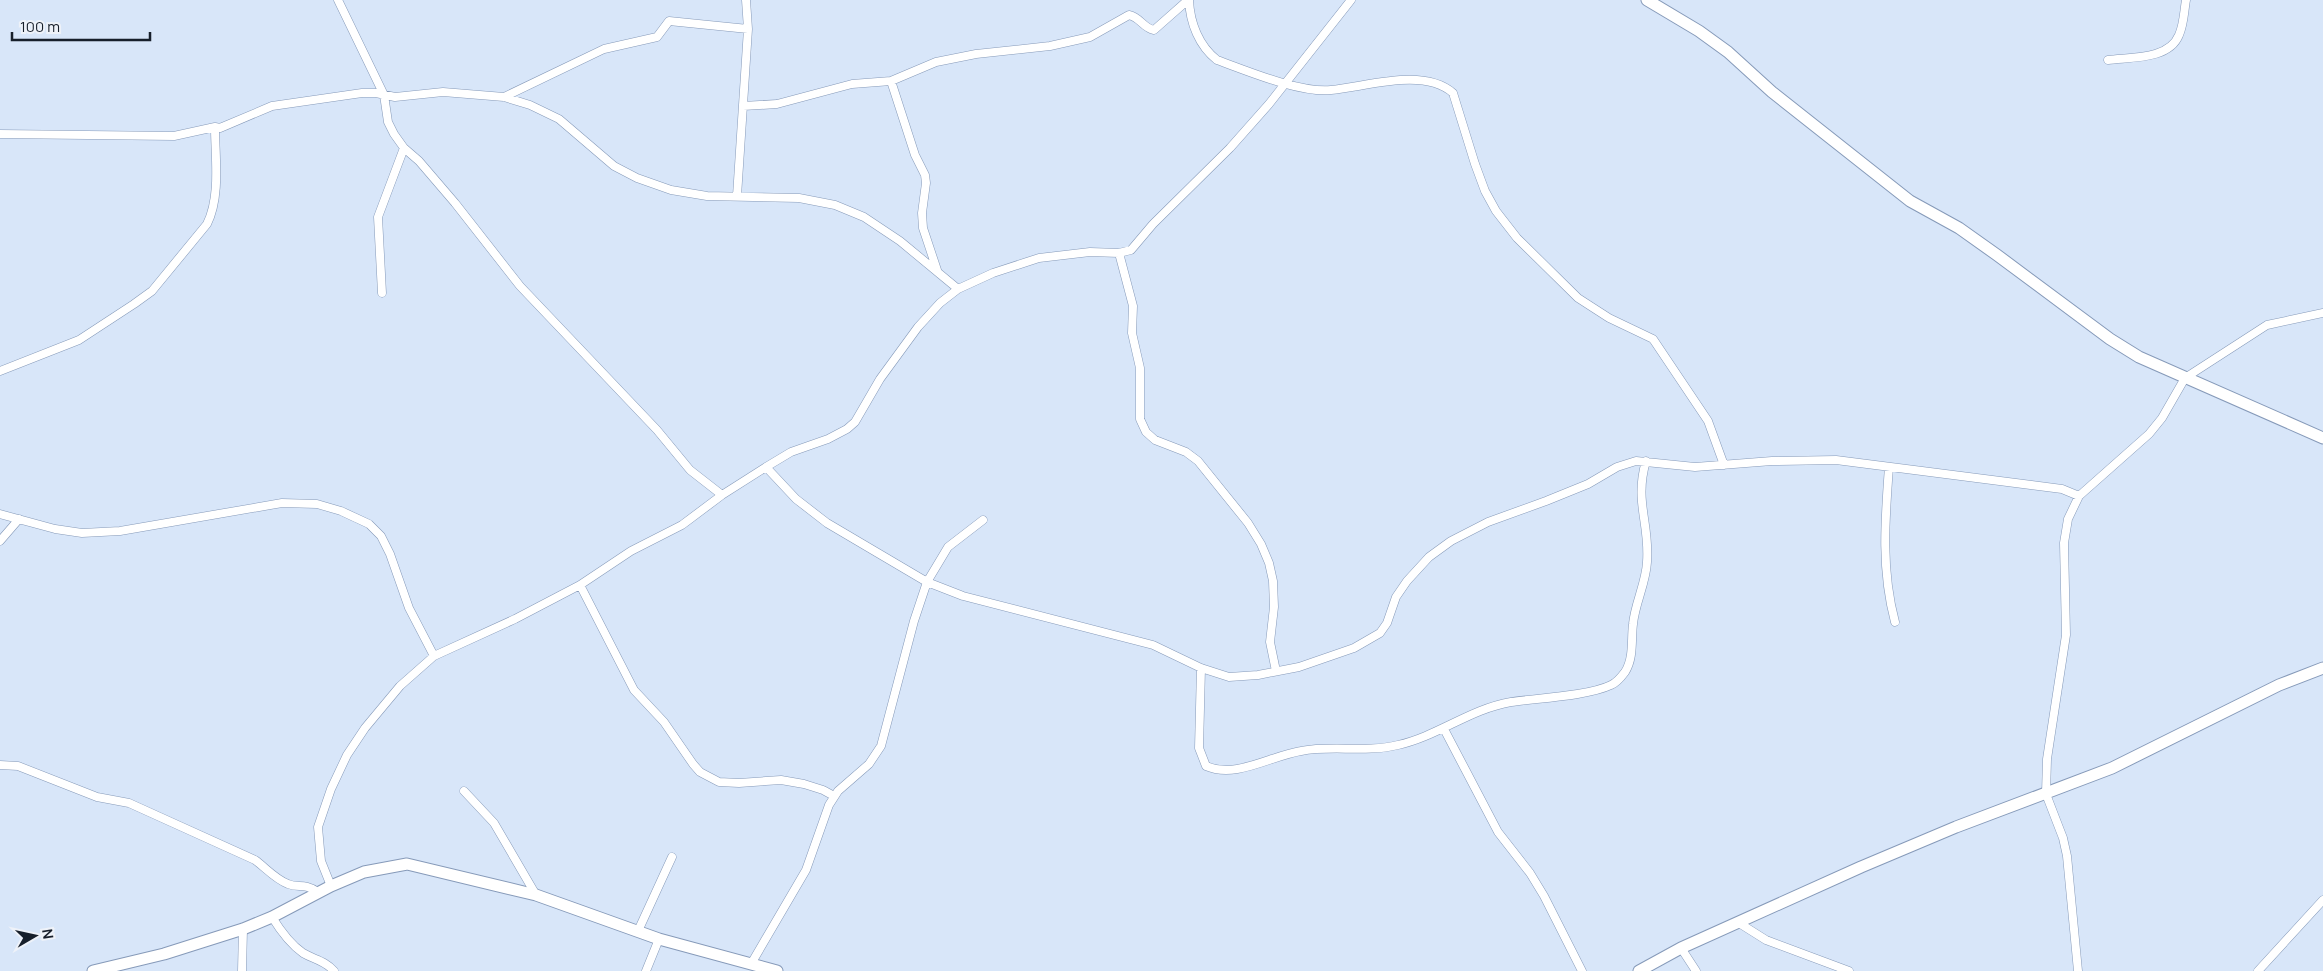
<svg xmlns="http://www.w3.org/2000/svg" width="2323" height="971" viewBox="0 0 2323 971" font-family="Manrope,sans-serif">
<rect width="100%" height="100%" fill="#d8e6f9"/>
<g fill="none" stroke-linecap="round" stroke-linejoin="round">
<g stroke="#869ab9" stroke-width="9">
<path id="street" d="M338,0L384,95L388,122L394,134L404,148L419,161L455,203L520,286L657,430L690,470L722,495
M1189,0C1190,23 1199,46 1217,60C1248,71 1299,93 1331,90C1366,87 1423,67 1453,93L1475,164L1485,191L1496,211L1517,238L1578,298L1609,318L1653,339L1708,421L1724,465
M2108,60C2130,57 2169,60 2179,35C2184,24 2184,11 2186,0
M891,81L915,155L925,175L926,183L922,213L923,228L937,270
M504,97L604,49L657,37L669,21L748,29
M743,106L777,104L852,84L891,81L936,62L976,54L1050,46L1090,37L1129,15C1140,17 1143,28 1154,30L1188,0
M0,134L174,136L215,127L220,128L272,106L362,93H376L395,97L443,92L504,97L530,105L559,119L614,166L637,178L671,190L707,196L799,198L835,205L864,217L900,241L958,289
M737,196L748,29L746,0
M1119,253L1133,306L1132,333L1140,368V419L1146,432L1155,440L1186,452L1198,461L1248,523L1261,544L1269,563L1273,581L1274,607L1270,642L1276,671
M382,293L378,217L404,148
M0,371L79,340L134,304L152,291L207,224C221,196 215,157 215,127
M766,467L796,499L827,523L927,582L963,596L1153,645L1201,668L1229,677L1258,675L1299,667L1354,648L1380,633L1387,623L1396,597L1407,581L1429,557L1451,541L1488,522L1546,501L1588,484L1617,467L1636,461L1695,467L1772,461L1836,460L2062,489L2079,496
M1889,467C1885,520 1881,570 1895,622
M0,514L55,529L82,533L120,531L282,503L317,504L341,511L369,524L381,536L390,554L409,608L434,656
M0,541L19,519
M580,585L634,690L664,722L693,764L700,772L719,782L739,783L781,780L804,784L823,790L834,796
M1201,668L1199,748L1206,766C1236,779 1270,756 1301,751C1332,745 1365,753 1398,745C1438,736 1470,709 1511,702C1538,698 1588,696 1611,685C1616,683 1622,676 1625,672C1634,658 1631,640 1633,624C1635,603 1646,583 1647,562C1650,523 1634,502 1646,461
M1444,729L1498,832L1530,873L1544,896L1582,971
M0,765L18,766L97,797L129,803L255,860C266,868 275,879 288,884C299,889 303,882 318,892
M464,791L494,823L536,895
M331,886L321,861L318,827L331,789L347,755L365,728L400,686L434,656L515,619L580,585L631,551L682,525L722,495L766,467L791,452L828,439L847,429L855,422L880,379L918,327L940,303L958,289L993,273L1039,258L1090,252L1119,253L1131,250L1153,224L1230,148L1269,104L1351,0
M272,917C280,930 290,944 303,953C315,960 324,960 334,971
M1739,923L1766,940L1849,971
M638,931L672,857
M1681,948L1696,971
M751,964L806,870L829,805L838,791L869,764L881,746L914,621L927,582L948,547L983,520
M242,971L243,929
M646,971L659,939
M2078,971L2067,856L2063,838L2046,794L2047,759L2066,635L2064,543L2068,519L2079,496L2149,434L2162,418L2185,378L2267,325L2323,313
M2258,971L2323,900"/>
</g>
<g stroke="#869ab9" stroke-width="13">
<path id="secondary" d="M1647,0L1699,31L1728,52L1772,92L1910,201L1959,228L1997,255L2110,339L2139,357L2323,438
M93,971L164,954L243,929L272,917L331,886L364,872L407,864L536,895L659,939L777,971
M1639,971L1681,948L1861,867L1956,827L2112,768L2279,685L2323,668"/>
</g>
<use href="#street" stroke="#fff" stroke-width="8"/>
<use href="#secondary" stroke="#fff" stroke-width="11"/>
</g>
<g transform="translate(35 936) rotate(81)" stroke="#eef2f9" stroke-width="4" paint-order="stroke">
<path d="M0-4L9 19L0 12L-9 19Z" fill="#171f2b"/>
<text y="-8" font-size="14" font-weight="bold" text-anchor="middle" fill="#171f2b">N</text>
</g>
<path d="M12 32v8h138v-8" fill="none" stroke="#171f2b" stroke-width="2.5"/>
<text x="20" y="32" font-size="15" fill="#171f2b" stroke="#eef2f9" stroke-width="4" paint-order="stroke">100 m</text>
</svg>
